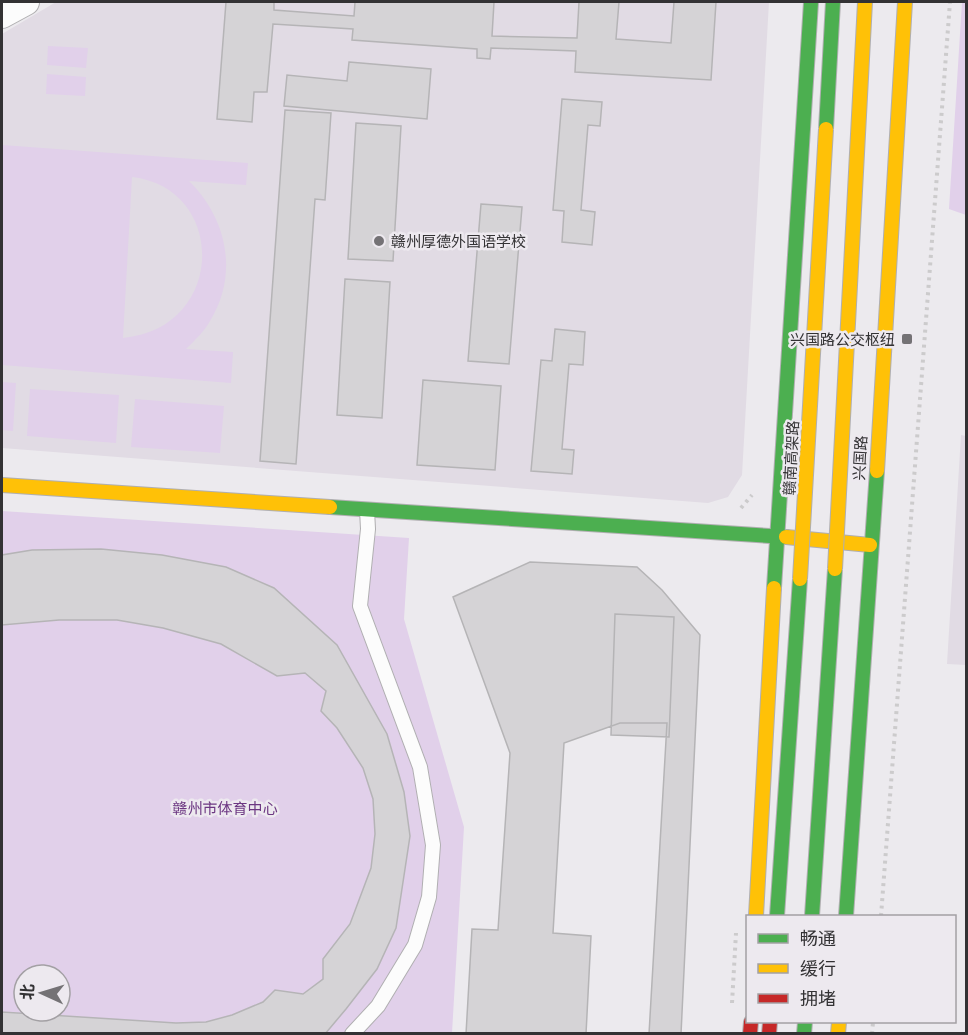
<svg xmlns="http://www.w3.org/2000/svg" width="968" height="1035" viewBox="0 0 968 1035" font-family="Poppins,'Noto Sans SC',sans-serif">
<rect width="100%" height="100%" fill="#eceaee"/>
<path fill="#e1dbe4" d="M56,2H769L742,475L728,497L708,503L2,448V34Z
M961,435L966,436V665L947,664Z"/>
<path fill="#e1d0ea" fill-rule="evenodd" d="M962,2H966V215L949,209Z
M48,46L88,48L86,68L47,65Z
M47,74L86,77L85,96L46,94Z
M2,145L248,163L246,185L189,181C227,218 239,274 210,321C204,332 195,340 186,349L233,352L231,383L2,365ZM132,177C228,188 226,329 123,338Z
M2,382L16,383L13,431L2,430Z
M30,389L119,395L116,443L27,436Z
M135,399L224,406L220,453L131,447Z
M2,511L409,538L404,619L464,827L452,1033H2ZM24,975H60V1011H24Z"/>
<path fill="#d5d3d6" stroke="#b5b4b6" stroke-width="1.5" d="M226,2H274V10L354,16L355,2H494L492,36L577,38L579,2H619L616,39L671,43L674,2H716L711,80L575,72L576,51L491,48L490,59L477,58V49L352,40L353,29L273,24L267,92H254L252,122L217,119Z
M349,62L431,69L427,119L284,106L287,75L347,81Z
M562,99L602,102L600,126L588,125L581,210L595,212L592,245L562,242L564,211L553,210Z
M285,110L331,113L325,200L315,199L296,464L260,461Z
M356,123L401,126L393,261L348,259Z
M481,204L522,207L509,364L468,361Z
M345,279L390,282L382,418L337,415Z
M555,329L585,332L583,365L569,364L562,449L574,450L572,474L531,471L541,360L552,361Z
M423,380L501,386L495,470L417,465Z
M101,549L162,555L226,567L274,588L337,645L387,734L404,792L410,836L396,928L377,969L346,1009L325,1034H2V1012L176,1023L206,1022L232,1015L263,1002L275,990L303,994L323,979V959L350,924L371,868L375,834L373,799L363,768L337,728L321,711L326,691L305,673L277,676L221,644L163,628L117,620H59L2,625V555L32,550Z
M530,562L637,567L662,590L700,635L681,1034H649L667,723H620L564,743L553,933L591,936L586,1034H466L472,929L498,930L510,753L453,597Z
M615,614L674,617L669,737L611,735Z"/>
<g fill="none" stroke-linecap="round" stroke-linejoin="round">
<g stroke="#b0afb1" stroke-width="16">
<path id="lane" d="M352,1034L378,1006L415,945L429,897L433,845L420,767L360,606L368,529L367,510"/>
</g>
<g stroke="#b0afb1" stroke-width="28">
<path id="street" d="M2,15L26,2"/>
</g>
<g stroke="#b0afb1" stroke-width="16">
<path id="fast" d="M330,507L786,537
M774,588L811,2
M846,916L877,471
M804,1034L805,1022"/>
</g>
<g stroke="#b0afb1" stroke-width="16">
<path id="slow" d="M877,471L905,2
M2,485L330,507
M786,537L870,545
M756,916L774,588
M838,1034L839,1022"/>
</g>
<g stroke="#b0afb1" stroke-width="16">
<path id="jam" d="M750,1034L751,1022
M769,1034L770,1022"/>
</g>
<path stroke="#cccbcc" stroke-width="4" stroke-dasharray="3 4.5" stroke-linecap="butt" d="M741,508L752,495
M881,916L950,2
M732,1003L736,933
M872,1034L873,1022"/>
<use href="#lane" stroke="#fcfcfc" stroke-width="14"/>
<use href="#street" stroke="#fcfcfc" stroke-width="26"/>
<use href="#fast" stroke="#4caf50" stroke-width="14"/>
<use href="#slow" stroke="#ffc107" stroke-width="14"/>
<use href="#jam" stroke="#c62828" stroke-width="14"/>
<g stroke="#b0afb1" stroke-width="16" stroke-linecap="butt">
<path id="fast-bridge" d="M826,129L833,2
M777,916L800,579
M812,916L835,569"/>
</g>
<g stroke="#b0afb1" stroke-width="16" stroke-linecap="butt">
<path id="slow-bridge" d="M835,569L865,2
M800,579L826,129"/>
</g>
<use href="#fast-bridge" stroke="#4caf50" stroke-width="14"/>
<use href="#slow-bridge" stroke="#ffc107" stroke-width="14"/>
</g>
<g fill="#747275" stroke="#ede9ef" stroke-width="2">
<circle cx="379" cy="241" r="6"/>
<rect x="901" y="333" width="12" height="12" rx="3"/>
</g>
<g text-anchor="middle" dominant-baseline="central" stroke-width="5" stroke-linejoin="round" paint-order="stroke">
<g font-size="15" fill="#333234" stroke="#ede9ef" text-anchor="start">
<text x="391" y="241">赣州厚德外国语学校</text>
<text x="895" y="339" text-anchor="end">兴国路公交枢纽</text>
</g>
<g font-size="15" fill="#333234" stroke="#ede9ef">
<text transform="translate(791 458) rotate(-87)">赣南高架路</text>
<text transform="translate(860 458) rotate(-87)">兴国路</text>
</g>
<g font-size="15" fill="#6c3782" stroke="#ede9ef">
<text x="225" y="808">赣州市体育中心</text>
</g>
</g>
<rect width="968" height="1035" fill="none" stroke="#333234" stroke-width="6"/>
<rect x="746" y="915" width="210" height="108" fill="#ede9ef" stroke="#a3a0a4" stroke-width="1.5"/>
<rect x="758" y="934" width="30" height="9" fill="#4caf50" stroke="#a3a0a4" stroke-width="1.5"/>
<text x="800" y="945" font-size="18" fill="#333234">畅通</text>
<rect x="758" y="964" width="30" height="9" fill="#ffc107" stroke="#a3a0a4" stroke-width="1.5"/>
<text x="800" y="975" font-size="18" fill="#333234">缓行</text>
<rect x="758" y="994" width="30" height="9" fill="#c62828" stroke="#a3a0a4" stroke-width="1.5"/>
<text x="800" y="1005" font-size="18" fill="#333234">拥堵</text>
<g transform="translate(42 993) rotate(274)"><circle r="28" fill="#ede9ef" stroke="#a3a0a4" stroke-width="1.5"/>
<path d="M0-4.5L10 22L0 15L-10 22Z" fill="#747275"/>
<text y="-9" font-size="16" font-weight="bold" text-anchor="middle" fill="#333234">北</text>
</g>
</svg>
